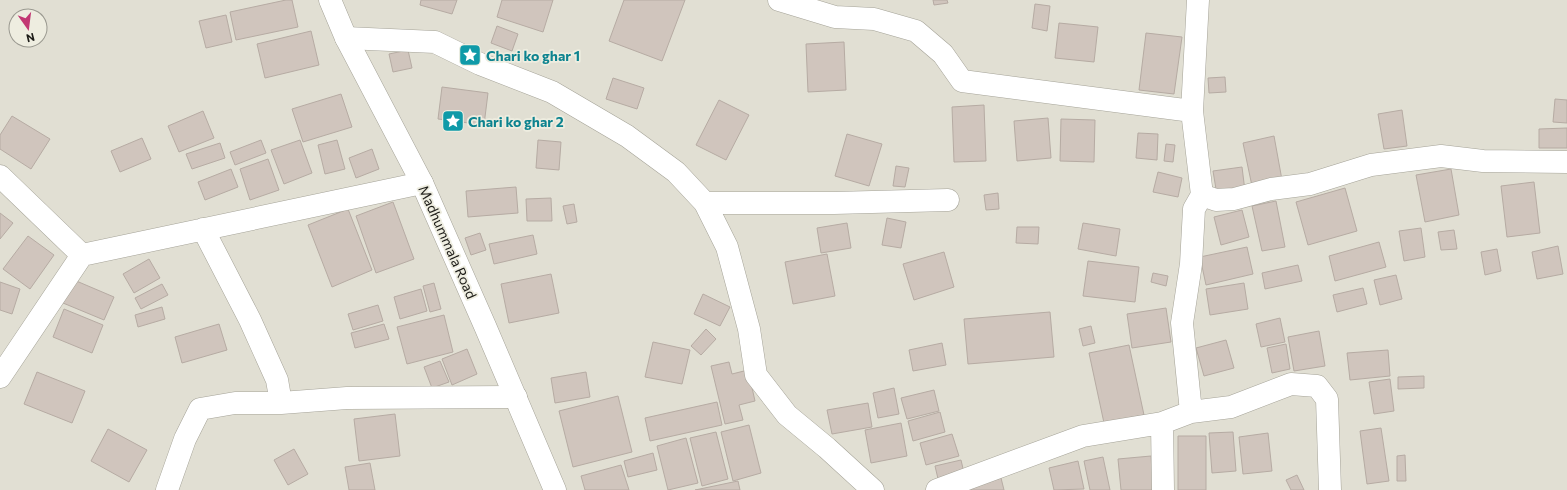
<svg xmlns="http://www.w3.org/2000/svg" width="1567" height="490" viewBox="0 0 1567 490" font-family="Commissioner,sans-serif">
<rect width="100%" height="100%" fill="#e1dfd3"/>
<path fill="#d0c5bd" stroke="#b6aba3" d="M286,0H292L298,27L236,40L230,12Z
M421,0H457L452,14L420,5Z
M502,0H553L543,32L497,17Z
M624,0H685L662,61L609,41Z
M933,0H947L948,3L934,5Z
M1035,4L1050,6L1047,31L1032,28Z
M226,15L232,42L206,48L199,21Z
M1059,23L1098,27L1094,62L1055,58Z
M497,26L518,34L512,51L491,43Z
M311,31L319,65L265,78L257,44Z
M1146,33L1182,37L1174,94L1139,90Z
M844,42L846,90L808,92L806,44Z
M408,50L412,68L393,72L389,54Z
M1225,77L1226,92L1209,93L1208,78Z
M613,78L644,88L637,109L606,99Z
M442,87L488,93L484,125L438,119Z
M341,94L352,127L303,142L292,109Z
M1555,99L1567,100V123L1553,122Z
M719,100L749,115L726,160L696,145Z
M984,105L986,161L954,162L952,107Z
M1402,110L1407,146L1384,149L1378,114Z
M203,111L214,138L179,152L168,126Z
M12,116L50,139L31,169L0,149V135Z
M1048,118L1051,158L1017,161L1014,121Z
M1061,119L1095,120L1094,162L1060,161Z
M1567,128V148H1539V129Z
M1138,133L1158,134L1157,160L1136,158Z
M847,134L882,144L869,186L835,176Z
M1274,136L1282,180L1252,186L1243,143Z
M142,138L151,159L120,172L111,151Z
M261,140L266,153L235,165L230,152Z
M300,140L312,173L284,184L271,150Z
M337,140L345,169L325,174L318,145Z
M538,140L561,142L559,170L536,168Z
M220,143L225,158L192,169L186,154Z
M1166,144L1175,145L1173,162L1164,161Z
M372,149L379,169L356,178L349,158Z
M268,159L279,190L250,200L240,169Z
M896,166L909,168L905,187L893,186Z
M1242,167L1245,191L1217,195L1213,171Z
M231,169L238,187L205,200L198,182Z
M1451,169L1459,215L1425,222L1416,175Z
M1158,172L1182,178L1178,197L1153,192Z
M1534,182L1540,233L1507,237L1501,186Z
M516,187L518,213L468,217L466,191Z
M1345,188L1357,231L1308,245L1296,202Z
M998,193L999,209L986,210L984,195Z
M551,198L552,221H527L526,199Z
M1276,201L1285,247L1262,251L1252,206Z
M393,202L414,259L376,273L356,216Z
M574,204L577,222L567,224L563,206Z
M348,209L372,270L332,287L308,225Z
M1242,210L1249,237L1221,245L1214,217Z
M0,213L13,223L0,239Z
M887,218L906,222L901,248L882,245Z
M847,223L851,248L821,253L817,228Z
M1083,223L1120,229L1116,256L1078,249Z
M1017,227H1039L1038,244L1016,243Z
M1421,228L1425,257L1404,261L1399,231Z
M1454,230L1457,249L1441,250L1438,232Z
M480,233L486,250L471,255L465,238Z
M533,235L537,254L494,264L489,244Z
M28,236L54,255L30,289L3,269Z
M1379,242L1386,267L1335,281L1329,256Z
M1558,246L1563,274L1537,279L1532,252Z
M1247,247L1253,274L1206,285L1200,257Z
M1497,249L1501,271L1485,275L1481,252Z
M944,252L954,287L914,300L903,264Z
M827,254L835,296L793,304L785,262Z
M149,259L160,278L134,293L123,274Z
M1088,261L1139,267L1135,302L1083,296Z
M1298,265L1302,281L1265,289L1262,273Z
M1153,273L1168,276L1166,286L1151,282Z
M551,274L559,313L509,323L501,284Z
M1396,275L1402,299L1380,305L1374,280Z
M74,280L114,297L104,320L63,303Z
M0,282L20,289L12,314L0,310Z
M434,283L441,309L430,312L423,286Z
M1244,283L1248,309L1210,315L1206,289Z
M162,284L168,295L141,309L135,298Z
M1363,288L1367,304L1337,312L1333,295Z
M421,289L427,311L400,319L394,297Z
M703,294L730,307L720,326L694,314Z
M378,305L383,321L353,330L348,314Z
M162,307L165,319L138,327L135,315Z
M1166,308L1171,342L1132,348L1127,314Z
M64,309L103,325L92,353L53,337Z
M1050,312L1054,357L968,364L964,319Z
M444,315L453,352L407,364L397,327Z
M1280,318L1285,342L1261,347L1256,324Z
M219,324L227,350L182,363L175,337Z
M384,324L389,339L355,348L351,333Z
M1091,326L1095,343L1083,346L1079,329Z
M706,329L716,339L701,355L691,346Z
M1319,331L1325,366L1294,371L1288,337Z
M1226,340L1234,368L1204,376L1196,348Z
M653,342L690,350L682,384L645,377Z
M942,343L946,365L913,371L909,350Z
M1286,344L1290,369L1272,373L1267,348Z
M1129,345L1144,415L1104,423L1089,353Z
M467,349L477,374L452,385L442,359Z
M1388,350L1390,376L1350,380L1347,353Z
M440,361L449,382L432,388L424,367Z
M729,362L732,374L748,370L755,401L739,405L743,420L725,424L711,366Z
M37,372L85,391L72,423L24,404Z
M586,372L590,397L555,403L551,378Z
M1424,376V388L1398,389V377Z
M1390,379L1394,411L1374,414L1369,382Z
M894,388L899,414L878,418L873,393Z
M934,390L939,411L907,419L901,398Z
M618,396L632,452L573,467L559,411Z
M717,402L722,425L650,441L645,418Z
M868,403L872,427L832,434L827,410Z
M940,412L945,432L913,441L908,421Z
M395,414L400,456L359,461L354,419Z
M901,423L907,456L871,463L865,430Z
M749,425L761,473L733,481L721,432Z
M1381,428L1389,481L1367,484L1360,431Z
M108,429L147,450L129,482L91,461Z
M716,432L728,479L702,486L690,438Z
M1233,432L1236,471L1212,473L1209,433Z
M1268,433L1272,471L1243,474L1239,437Z
M952,434L959,456L926,465L920,443Z
M1178,436H1206V490H1178Z
M686,438L698,483L668,490L657,446Z
M294,449L308,474L288,485L274,460Z
M653,453L657,470L628,477L624,461Z
M1405,455L1406,481H1397V456Z
M1151,456L1153,490H1121L1118,459Z
M1103,457L1110,490H1090L1084,461Z
M961,460L965,477L939,483L935,466Z
M1078,461L1084,489L1054,490L1049,468Z
M370,463L375,490H349L345,467Z
M621,465L629,490H585L581,476Z
M1297,475L1304,490H1291L1286,480Z
M1001,478L1004,490H965L964,488Z
M738,481L740,490H695Z"/>
<g fill="none" stroke-linecap="round" stroke-linejoin="round">
<g stroke="#a5a398" stroke-width="23">
<path id="street" d="M779,0L835,17L874,19L916,31L943,54L962,81L1192,111L1202,195L1194,209L1191,264L1182,323L1191,412
M346,38L435,42L480,64L552,92L627,136L676,172L705,203L727,247L749,329L756,375L787,415L827,448L873,490
M1192,111L1198,0
M0,176L82,255
M1202,195L1216,200L1234,199L1271,189L1310,184L1371,165L1441,156L1483,161L1567,162
M705,203H834L948,200
M203,229L250,320L277,380L281,403L347,398L516,397
M0,377L82,255L422,183
M1162,423L1163,490
M167,490L185,439L200,409L235,403H281
M937,490L1083,436L1162,423L1191,412L1231,407L1291,384L1317,386L1327,399L1330,490"/>
</g>
<g stroke="#a5a398" stroke-width="23">
<path id="secondary" d="M330,0L346,38L422,183L485,326L555,490"/>
</g>
<use href="#street" stroke="#fff" stroke-width="22"/>
<use href="#secondary" stroke="#fff" stroke-width="22"/>
</g>
<defs>
<g id="sight-square" transform="scale(1.15)"><rect x="-9" y="-9" width="18" height="18" rx="4" fill="#0f9aa8" stroke="#eeede0"/><path d="M0-6L1.8-2.2L6-1.7L2.9 1.2L3.7 5.4L0 3.3L-3.7 5.4L-2.9 1.2L-6-1.7L-1.8-2.2Z" fill="#fff"/></g>
</defs>
<g fill-rule="evenodd">
<use href="#sight-square" x="470" y="55"/>
<use href="#sight-square" x="453" y="121"/>
</g>
<g text-anchor="middle" dominant-baseline="central" stroke-width="3.5" stroke-linejoin="round" paint-order="stroke">
<g font-size="14" font-weight="bold" fill="#0d838f" stroke="#eeede0" text-anchor="start">
<text x="486" y="55">Chari ko ghar 1</text>
<text x="468" y="121">Chari ko ghar 2</text>
</g>
<g font-size="14" fill="#1d1c18" stroke="#eeede0">
<text transform="translate(448 242) rotate(66)">Madhummala Road</text>
</g>
</g>
<g transform="translate(28 28) rotate(166)"><circle r="19" fill="#eeede0" stroke="#9a9990"/>
<path d="M0-3L7 15L0 10L-7 15Z" fill="#c23873"/>
<text y="-6" font-size="11" font-weight="bold" text-anchor="middle" fill="#1d1c18">N</text>
</g>
</svg>
